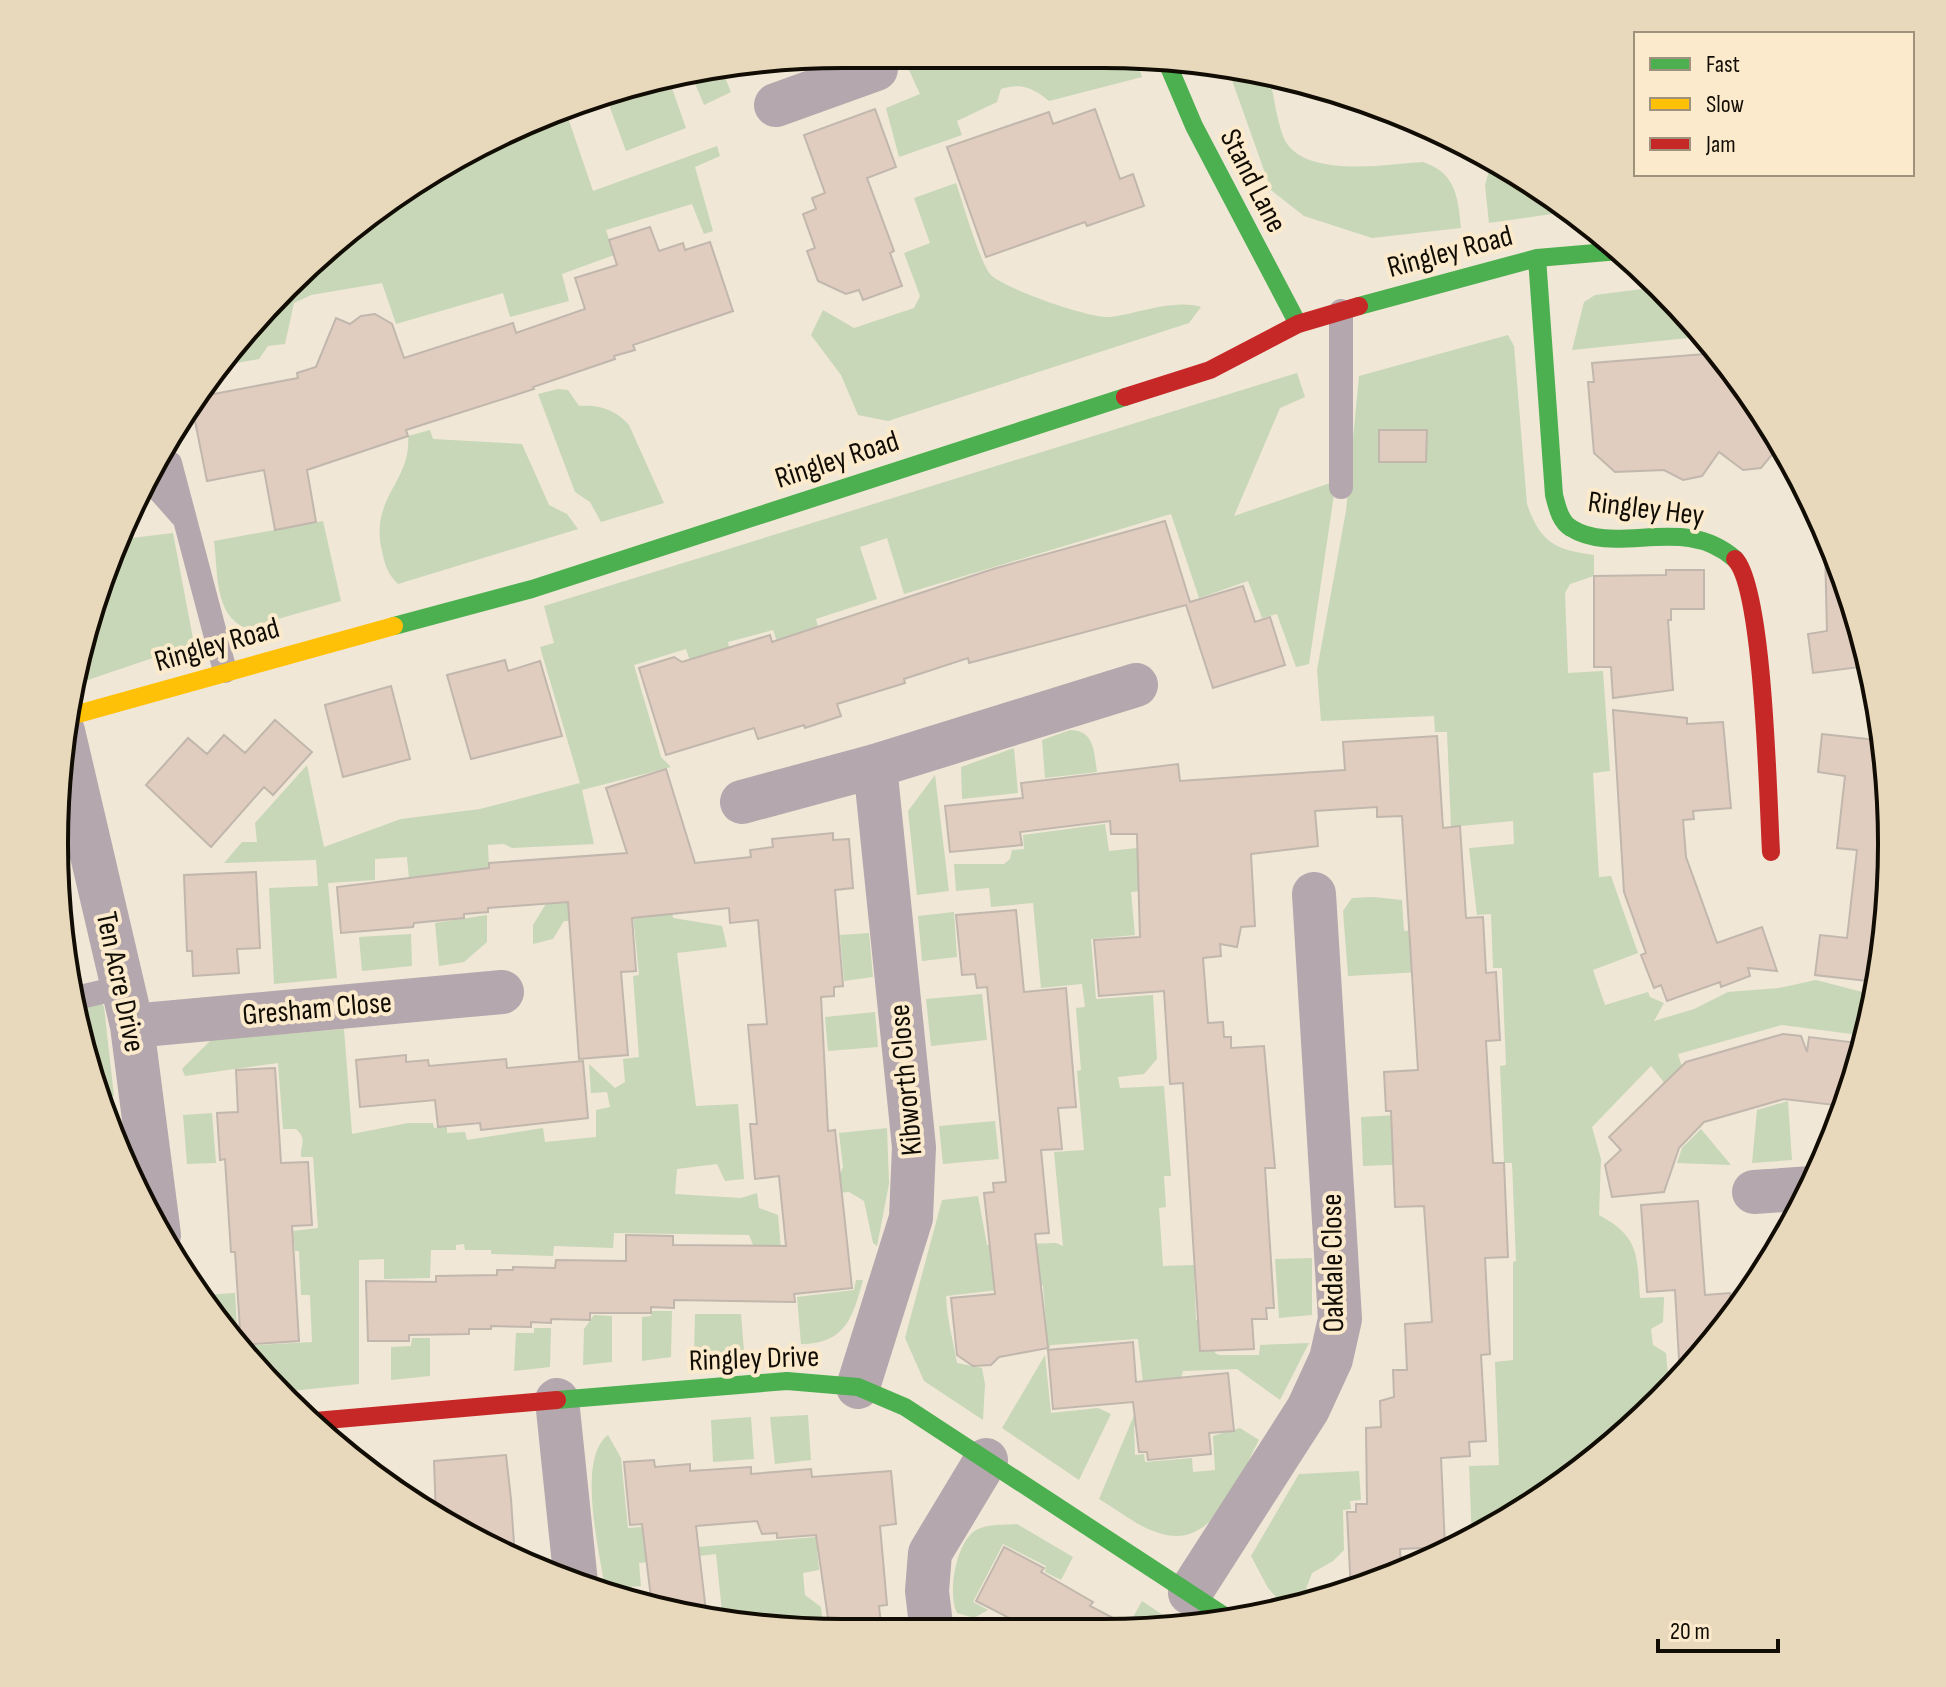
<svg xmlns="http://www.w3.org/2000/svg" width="1946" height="1687" viewBox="0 0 1946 1687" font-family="'Sofia Sans Condensed',sans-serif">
<rect width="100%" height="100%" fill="#f0e7d6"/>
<path fill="#c7d7b7" d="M902,55L1136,59L1142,77L1049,101C1032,87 1021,83 1001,89L997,102L957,121L962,135L899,157L886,108L920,94Z
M1227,66L1269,76C1274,95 1276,117 1283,136C1300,180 1387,164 1423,162C1456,173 1458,197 1461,228L1372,238L1304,216L1271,190Z
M722,70L731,92L704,105L691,74Z
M668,77L686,128L626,151L605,94L640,81Z
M565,109L593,191L717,146L720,156L695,167L713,231L704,234L692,204L606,230L614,255L562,274L569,301L510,317L503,293L396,324L382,283L311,295L294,303L285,344L268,346L259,359L215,367L323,250L494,136Z
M1492,160V161L1573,211L1489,223L1485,185Z
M956,183C962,200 981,266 991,275C1007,290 1091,319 1111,317C1141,313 1173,299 1201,307L1189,323L888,421L858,415L841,375L811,335L823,310L854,328L914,308L920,296L904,253L930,243L914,198Z
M1658,287L1696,323L1701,330H1697L1698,337L1572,350L1584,302L1595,295Z
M1508,335L1514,346L1527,504C1540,542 1555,550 1594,555V576L1570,584L1565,593L1568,673L1603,671L1610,771L1593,773L1599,877L1611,876L1638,953L1593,970L1605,1005L1648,992L1650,997L1664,1003L1654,1021L1694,1009L1728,992L1779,988L1816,980L1874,995L1867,1036L1782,1025L1678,1054L1701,1129L1731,1165L1677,1163L1682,1148L1701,1129L1651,1066L1592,1127L1601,1159L1599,1215C1640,1237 1637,1256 1640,1298L1664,1297L1663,1322L1651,1329L1653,1345L1666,1353L1669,1386L1656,1387L1657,1401C1610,1451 1534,1511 1472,1539L1469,1466L1499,1465L1495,1362L1513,1360V1262L1516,1261L1512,1163H1504L1500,1066L1506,1065L1502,968H1493L1491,914L1477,915L1469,848L1514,844L1513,821L1451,827L1447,732H1435L1434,716L1321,721L1317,670L1346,511L1359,376Z
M1297,373L1305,397L1280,408L1234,516L1336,481L1309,664L1296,667L1277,614L1262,618L1248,581L1199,598L1171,514L904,594L887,538L860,547L877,599L816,619L820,635L779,647L773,630L728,642L729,647L690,661L686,649L634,665L661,757L671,767L582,790L594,844L512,848L504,844L488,845L489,868L409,879L407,857L375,859V880L328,883L337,978L274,984L269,888L318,886L316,860L224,863L242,842H257L255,823L307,765L324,847L401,819L480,809L580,783L540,647L554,643L544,606Z
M558,389L568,390L579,406C600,404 616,410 629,425L664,503L601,522L590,502L575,492L538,394Z
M430,430L433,439L522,444L549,505L567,514L578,529L398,584C387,573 385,565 382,551C369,498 412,481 408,436Z
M323,521L341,601L246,628C214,616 218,571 214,541Z
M173,533L194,644L76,684L115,540Z
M1070,730C1095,730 1094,753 1097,772L1045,778L1042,740Z
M1014,748L1018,793L962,799L961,767Z
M935,775L949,891L917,895L908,811Z
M1105,824L1109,851L1192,842L1197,885L1131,892L1135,935L1091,939L1096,999L1153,995L1157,1059L1144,1074L1118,1077L1120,1088L1164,1086L1171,1176H1164L1166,1207L1159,1208L1163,1266L1194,1265L1196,1320L1213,1319L1215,1353L1219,1355H1259L1260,1345L1309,1343L1280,1400L1237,1369L1183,1371L1181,1378L1144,1392L1138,1339L1051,1345L1048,1350L1043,1285L946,1296C947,1321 953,1339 957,1363L982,1368L985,1384L983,1420L924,1381L905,1338L942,1200L978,1196L987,1245L1056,1243L1063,1246L1054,1152L1084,1150L1077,1071L1081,1070L1076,1008L1085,1007L1082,984L1041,988L1033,903L991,907L989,888L956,891L954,864H1004L1010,859L1012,850L1024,849L1023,835Z
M668,879L673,918L722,926L727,947L677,953L696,1106L738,1104L744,1179L725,1181L717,1164L677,1169L675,1194L741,1198L757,1193L759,1208L778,1215L782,1260L760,1261L749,1235L614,1233L613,1248L554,1246L553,1256L491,1254V1250H465L464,1244L456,1245V1250H431L430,1278L384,1279V1259L359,1260V1384L281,1392L250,1364L204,1295L235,1293L238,1346L312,1342L310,1295H301L299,1251H295L293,1231L318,1228L313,1157H301C300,1145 308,1140 296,1129H283L278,1063L185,1076L182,1069L211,1040L344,1029L352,1134L408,1123H433L434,1128L447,1126V1133L465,1132L467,1140L543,1128L545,1142L596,1137V1110L610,1107L607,1092L591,1093L589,1064L615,1088L625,1082L623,1059L639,1057L633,976L639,975L633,915Z
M1373,897L1402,900L1404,931L1419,930L1422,972L1348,976L1343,911L1352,898Z
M570,898L571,921H564L553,939L533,944V925L547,902Z
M954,912L957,957L922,961L918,916Z
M487,915V942L464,962L439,966L435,923Z
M869,933L873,977L844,981L840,935Z
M411,934L412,966L362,971L359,937Z
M982,994L987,1040L931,1046L926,999Z
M101,1002L104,1007L114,1096L95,1095L78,1007Z
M875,1012L878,1047L828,1051L825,1017Z
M1788,1101L1792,1160L1752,1163L1757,1110Z
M212,1113L216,1163L187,1164L183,1115Z
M1415,1114L1417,1164L1363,1166L1361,1117Z
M995,1121L999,1159L943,1164L939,1126Z
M887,1128L889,1184L877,1246L873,1243L864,1201L849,1192L822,1194L821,1176L840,1174L843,1167L839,1133Z
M1312,1258V1315L1279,1318L1275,1259Z
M856,1280H863C853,1316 846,1344 801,1344L797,1297L854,1290Z
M652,1311H672L671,1357L642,1361V1317L651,1316Z
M695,1314H741L744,1351L694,1355Z
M594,1315L612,1316V1362L583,1365L584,1329Z
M534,1328H551L550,1367L514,1371L516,1333H534Z
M412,1338H430V1376L391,1380V1347L411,1346Z
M1045,1355L1051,1413L1098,1408L1111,1414L1079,1480L1002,1428Z
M1140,1401L1143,1425L1134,1426L1135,1455L1144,1454L1145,1462L1192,1458L1193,1472L1215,1470L1213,1436L1240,1428L1259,1440C1239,1477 1214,1552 1159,1533C1138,1527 1118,1510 1099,1499Z
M808,1415L811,1460L775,1464L770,1417Z
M751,1417L754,1459L713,1462L711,1420Z
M608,1435L621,1458L628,1528L695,1523L697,1547L816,1537L819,1570L803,1573L805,1595L821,1607L824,1631L723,1621L716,1554L639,1563L641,1586L605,1589C600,1553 576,1459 608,1435Z
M1359,1471L1361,1500L1350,1501L1351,1509L1343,1510L1344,1550L1333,1561L1312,1573L1306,1589L1316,1599L1284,1606L1268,1588L1251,1556L1299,1474Z
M1017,1524L1073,1557L1061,1580L1045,1572L1046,1566L1003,1544L973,1602L988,1610L974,1618L957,1613C947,1594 956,1539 978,1529C988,1524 1005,1525 1017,1524Z
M1142,1601L1178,1625L1177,1627L1155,1631L1127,1628Z"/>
<path fill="#e1cdc0" stroke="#c1b7ad" stroke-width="2" d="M875,109L896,167L867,178L894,251L890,253L902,286L863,300L859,290L846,294L818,281L807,251L815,248L803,214L816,209L812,198L825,193L804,135Z
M1095,109L1120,179L1133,174L1144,206L1087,226L1085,222L986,257L947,147L1049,112L1053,124Z
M650,227L659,251L683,243L685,250L710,242L733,311L633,345L635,350L614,356L615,359L533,387L534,389L406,430L408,436L307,470L316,522L275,530L264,470L207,481L192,406L198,397L298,378L297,373L316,367L336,318L350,324L361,316L375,314L392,324L404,358L513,323L516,333L585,309L575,278L617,265L609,240Z
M1718,353L1750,399L1752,418L1780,445L1761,468L1743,470L1719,452L1702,476L1683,480L1664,470L1615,472L1594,453L1588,382H1594L1592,363Z
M1379,430H1427L1426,462H1379Z
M1165,521L1190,602L1243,586L1255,622L1270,617L1285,665L1213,688L1186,605L969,663L968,658L904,679L905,683L837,704L841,716L805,728L804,725L758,739L754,728L666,755L639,668L674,657L682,662L770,635L772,642L993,569Z
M1831,547L1850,590L1868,666L1813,673L1808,634L1827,631L1825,548Z
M1666,570H1704V609H1671V620H1668L1673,690L1613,698L1611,667H1594V576L1666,575Z
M505,660L508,671L540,661L562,736L471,759L447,675Z
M391,686L410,759L343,777L325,705Z
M1613,710L1687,718V724L1723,722L1731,808L1693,811L1694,819L1683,820L1686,857L1717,943L1762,927L1777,971L1748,968L1750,976L1721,987L1720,982L1667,1001L1661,985L1654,988L1641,955L1646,953L1624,892Z
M275,720L312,752L273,795L264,787L211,847L146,785L188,738L207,754L224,735L245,753Z
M1822,734L1885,741L1890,896L1876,982L1815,975L1820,935L1847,938L1857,850L1837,848L1845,776L1818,772Z
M1437,736L1443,828L1460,826L1466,918L1483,917L1486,973L1496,972L1500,1040L1486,1041L1493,1163H1504L1508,1257L1485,1258L1490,1354L1481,1355L1486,1441L1469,1442L1470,1456L1441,1458L1445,1547L1400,1549L1401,1571L1351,1592L1347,1512H1356V1504H1367L1366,1428L1381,1427L1380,1401L1394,1397L1393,1370H1407L1405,1324L1432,1322L1424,1206L1395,1207L1391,1111H1386L1384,1072L1418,1070L1402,816L1377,817V807L1315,811L1318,846L1251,854L1255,926L1241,927L1237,947L1220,944L1221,956L1203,958L1208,1023L1223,1022L1224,1037H1231V1048L1264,1046L1275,1168H1265L1274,1308H1266L1267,1319H1252L1254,1349L1200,1351L1183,1083L1170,1084L1164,991L1099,996L1094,940L1140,937L1137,834H1111L1110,821L1020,832L1022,845L950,852L945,806L1023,798L1021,783L1178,764L1180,781L1345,770L1343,742Z
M666,769L695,863L751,857L750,850L773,847L772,839L833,833V840L849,839L853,888L835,890L843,986L834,987V996L821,997L828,1131L835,1130L852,1288L794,1294L795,1302L674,1300V1308L651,1307V1313H590V1320L551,1319V1323L531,1322V1327L491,1326V1329H469V1334L409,1335V1341H368L366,1281L436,1282V1276L497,1275V1270H513V1267L555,1268L556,1260L626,1261V1235L673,1236V1245L786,1246L779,1176L755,1179L750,1124H757L748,1025L767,1024L758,920L730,923L729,908L632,918L636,971L621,972L628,1055L579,1059L568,902L488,908V912L464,914V918L414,923L413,927L341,933L337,887L489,868V863L627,853L606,788Z
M256,872L260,948L237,949L239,973L193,976L192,951H187L184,875Z
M1016,910L1024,992L1066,988L1076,1107L1058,1108L1062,1149L1041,1150L1049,1233L1035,1234L1048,1348L999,1357L991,1365L973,1366L957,1355L951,1298L995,1294L984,1193L994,1192L993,1183L1006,1182L987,987L977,988L975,974L962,975L956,915Z
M1783,1034L1801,1036L1807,1052L1809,1037L1866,1044L1843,1106L1784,1099L1704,1122L1679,1148L1664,1192L1612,1197L1605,1165L1621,1150L1609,1137L1686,1062Z
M406,1055V1062L428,1060L429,1066L506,1059L507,1068L583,1061L588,1118L481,1130L480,1123L438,1127L435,1100L360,1107L356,1060Z
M275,1068L281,1163L308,1162L312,1225L292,1226L299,1341L241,1345L235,1252H231L225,1159L220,1160L217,1113L238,1112L236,1070Z
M1698,1201L1705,1295L1730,1293L1732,1319L1680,1376L1675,1290L1647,1292L1641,1205Z
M1133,1342L1136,1382L1228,1373L1234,1431L1209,1433L1211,1454L1148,1460L1147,1452H1139L1133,1402L1053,1409L1048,1350Z
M506,1455L511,1499L515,1559L436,1517L434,1461Z
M654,1460L655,1467L690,1464V1471L751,1467V1474L811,1469L812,1477L891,1471L896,1524L880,1526L887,1605L879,1606L882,1633L830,1632L816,1535L777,1538V1533L762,1534L757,1521L696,1526L707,1620L652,1606L642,1524L630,1525L624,1462Z
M1004,1547L1044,1568L1041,1572L1093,1602L1090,1606L1138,1631L1037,1632L976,1601Z"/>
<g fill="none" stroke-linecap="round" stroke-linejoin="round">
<path stroke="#b4a7ad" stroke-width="24" d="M1341,311V487
M170,463L225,671
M150,480L181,515
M76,998L123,987"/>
<path stroke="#b4a7ad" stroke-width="44" d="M776,105L876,69L871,55
M63,731L132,1026L159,1235
M742,802L875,766L1136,685
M132,1026L502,992
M1754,1192L1812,1188
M858,1387L911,1218L914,1147L875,766
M557,1400L576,1583
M1190,1593L1308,1409L1331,1359L1340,1319L1314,894
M932,1633L927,1591L930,1553L986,1460"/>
<path stroke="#4caf50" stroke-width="18" d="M1166,60L1194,126L1298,324
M1537,258L1554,495C1557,506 1560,522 1571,528C1617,557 1684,513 1735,559
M1359,306L1537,258L1619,251
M394,626L532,589L1125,397
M557,1400L787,1381L858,1387L905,1407L1226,1617"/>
<path stroke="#ffc107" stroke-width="18" d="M67,717L394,626"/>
<path stroke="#c62828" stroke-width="18" d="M1125,397L1210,370L1298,324L1359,306
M1735,559C1764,589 1768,801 1771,852
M315,1421L557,1400"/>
</g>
<g text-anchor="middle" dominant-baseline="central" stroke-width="8" stroke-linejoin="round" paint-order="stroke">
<g font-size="30" fill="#120d04" stroke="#fbeacc">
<text transform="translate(1253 181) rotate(63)">Stand Lane</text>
<text transform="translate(1450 252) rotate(-15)">Ringley Road</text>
<text transform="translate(837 460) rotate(-18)">Ringley Road</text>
<text transform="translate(1646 509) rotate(7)">Ringley Hey</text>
<text transform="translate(217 645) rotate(-16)">Ringley Road</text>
<text transform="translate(120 982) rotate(78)">Ten Acre Drive</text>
<text transform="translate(317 1009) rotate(-5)">Gresham Close</text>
<text transform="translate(906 1080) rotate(-95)">Kibworth Close</text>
<text transform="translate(1333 1263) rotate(-91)">Oakdale Close</text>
<text transform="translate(754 1359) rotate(-2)">Ringley Drive</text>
</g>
</g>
<path d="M0 0H1946V1687H0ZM843 68H1103A775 775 0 0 1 1878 843V844A775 775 0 0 1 1103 1619H843A775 775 0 0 1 68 844V843A775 775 0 0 1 843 68Z" fill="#e8d8bc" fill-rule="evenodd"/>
<path fill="none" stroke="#120d04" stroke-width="4" d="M843 68H1103A775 775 0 0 1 1878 843V844A775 775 0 0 1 1103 1619H843A775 775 0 0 1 68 844V843A775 775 0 0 1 843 68Z"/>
<rect x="1634" y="32" width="280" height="144" fill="#fbeacc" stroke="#9e927c" stroke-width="2"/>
<rect x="1650" y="58" width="40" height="12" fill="#4caf50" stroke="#9e927c" stroke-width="2"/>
<text x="1706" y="72" font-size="24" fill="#120d04">Fast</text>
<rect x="1650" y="98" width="40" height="12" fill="#ffc107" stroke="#9e927c" stroke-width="2"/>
<text x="1706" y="112" font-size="24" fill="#120d04">Slow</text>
<rect x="1650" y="138" width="40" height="12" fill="#c62828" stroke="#9e927c" stroke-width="2"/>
<text x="1706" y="152" font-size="24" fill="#120d04">Jam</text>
<path d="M1658 1639v12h120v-12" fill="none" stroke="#120d04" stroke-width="4"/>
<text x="1670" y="1639" font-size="24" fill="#120d04" stroke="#fbeacc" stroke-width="6" paint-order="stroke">20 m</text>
</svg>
